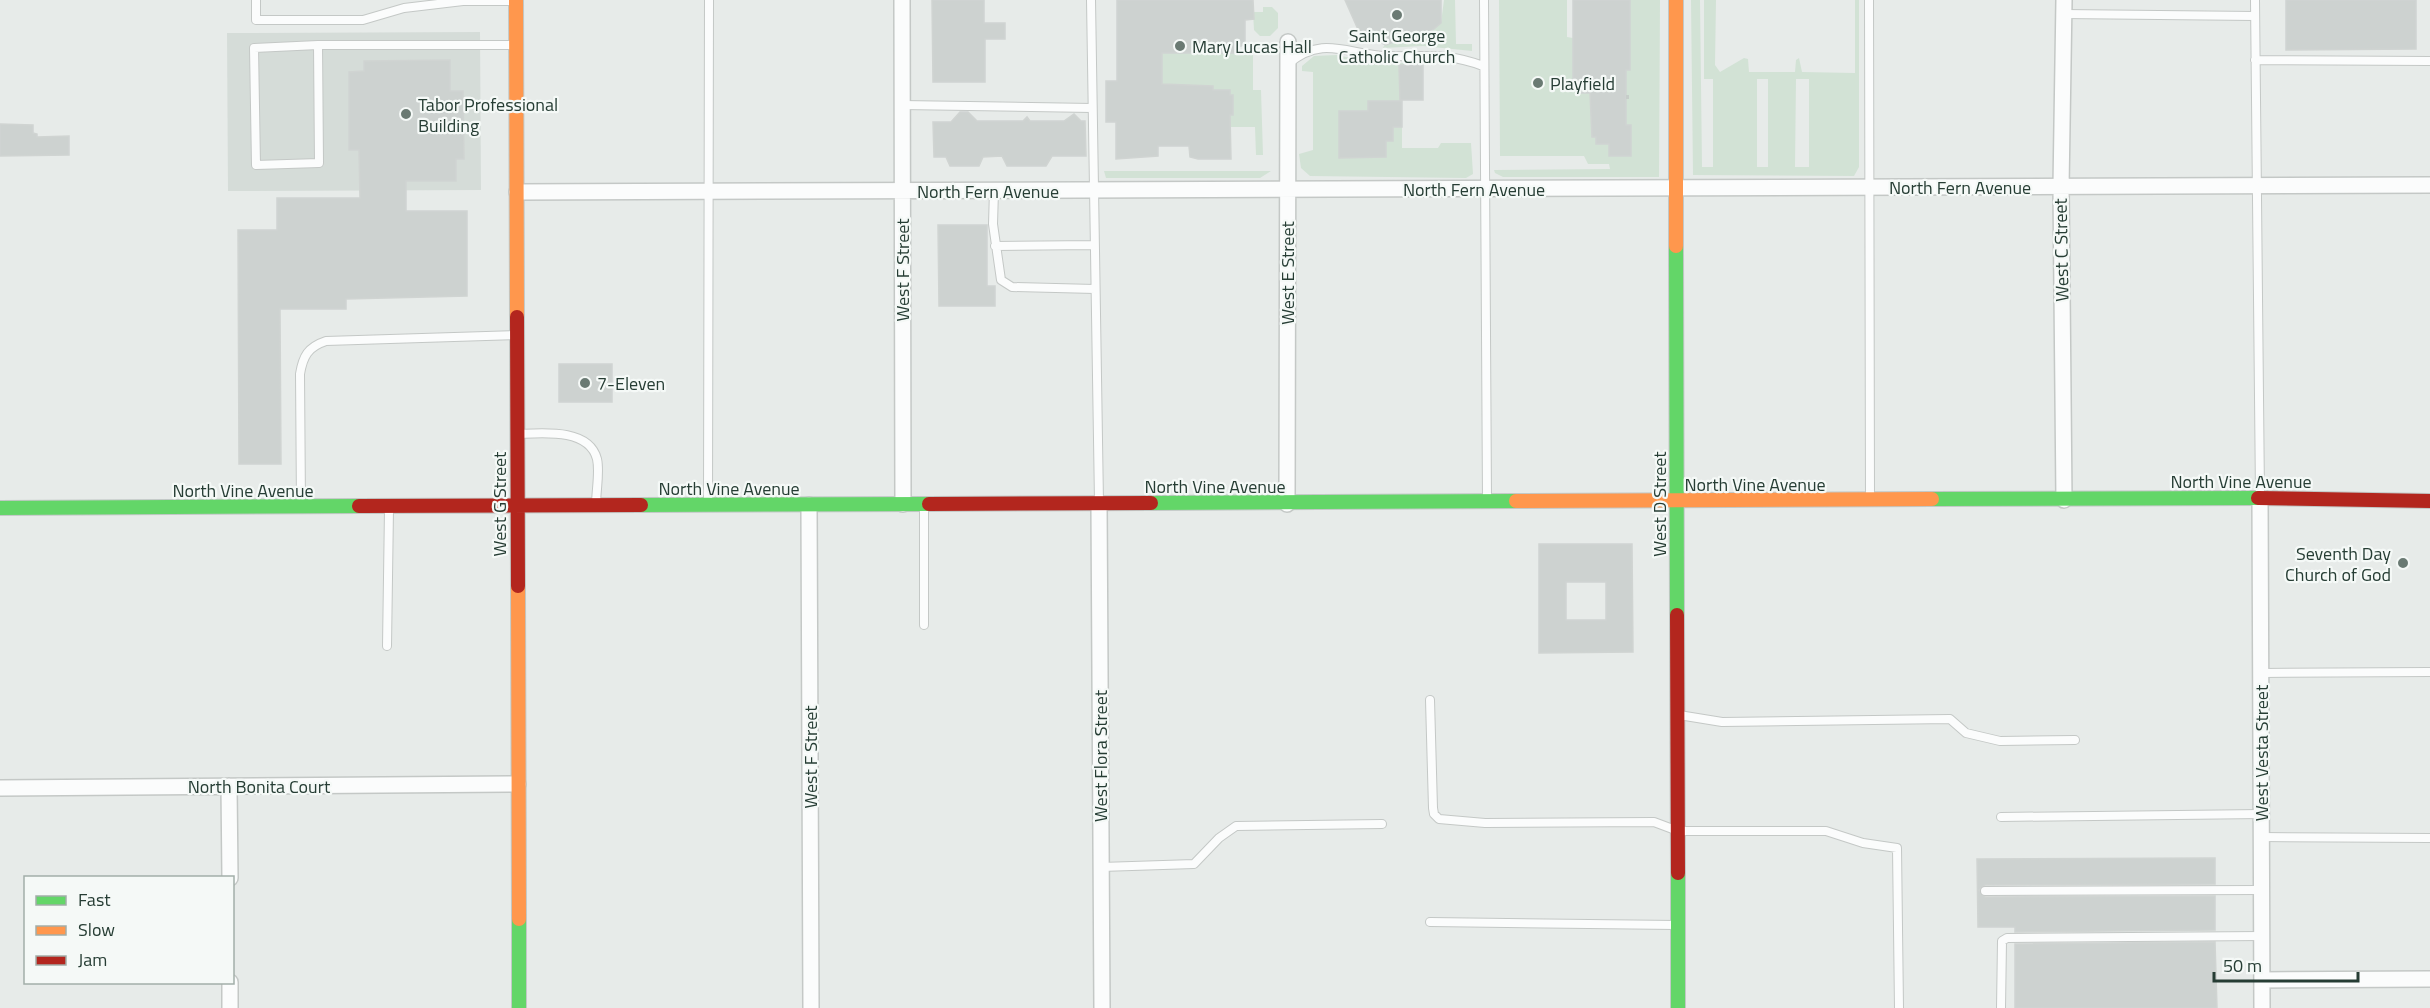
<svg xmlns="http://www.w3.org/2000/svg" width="2430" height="1008" viewBox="0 0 2430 1008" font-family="'Titillium Web',sans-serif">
<rect width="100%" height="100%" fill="#e7ebe9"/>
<path fill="#d5dcd8" d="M480,32L481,190L228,191L227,33Z"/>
<path fill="#d2e2d5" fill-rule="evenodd" d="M1444,0H1455L1456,44H1472V51L1423,46L1383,48L1390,33H1429L1441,23Z
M1499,0H1567V37L1573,38L1576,93H1590L1592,137H1596V144H1609L1610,156H1631V125H1626V70L1630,69V0H1660L1659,177H1503L1495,173L1494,170L1610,169L1609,164H1588L1584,156H1500Z
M1691,0H1700L1702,167H1713V79H1704V0H1716L1715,65L1720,72L1744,58L1748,59L1749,72H1795L1796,60L1799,58L1802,72L1855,73V0H1859V167L1854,176L1693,175ZM1757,79H1768V167H1757ZM1796,79H1809V167H1795Z
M1263,7H1272L1278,13V28L1270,36H1260L1254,30L1253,12H1263Z
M1162,53H1253V90H1261L1263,155H1256L1255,127H1194L1180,122V84H1147Z
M1337,55L1383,65L1413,62L1423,65V100H1402V148H1438L1441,143H1471L1473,174L1466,178L1310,176L1301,168L1299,154L1313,150V72L1302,71V66L1314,56Z
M1104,171H1271L1260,178H1106Z"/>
<path fill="#cdd2d0" stroke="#d0d4d2" stroke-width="1.5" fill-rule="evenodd" d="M932,0H984V23H1005V39H985V82H933Z
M1117,0H1253L1254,19L1245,20V44L1237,48V53H1162V84L1213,86V90H1230V95H1233V115H1230L1231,159H1198L1190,157L1189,146H1158V156L1116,159V122H1106V81H1117Z
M1345,0H1441V23L1429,33L1411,35L1386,45L1360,34Z
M1573,0H1630V70H1626V125H1631V156H1609V144H1596V137H1592L1590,93H1576V80H1573Z
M2286,0H2416V49L2286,50Z
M450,60V91H463L464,159H456V181H406V211H467V296L346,299V309H280L281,464H239L238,230H277V198H360L359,150H349V72L364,71V61Z
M1399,65H1423V100H1400Z
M1368,101H1402V127H1393V141H1386V157L1339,158V111H1368Z
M960,112H968L977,121H1023L1027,117L1030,121H1064L1074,114L1081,121H1085L1086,156H1052L1046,166H1007L1002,156L983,157L979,166H950L946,157H934L933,122H951Z
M0,124L33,125V133L37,134V137L69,136V155L0,156Z
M938,225H987V286H995V306H939Z
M559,364H612V402H559Z
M1539,544H1632L1633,652L1539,653ZM1566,582H1606V620H1566Z
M2215,858V884L1985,885L1979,890L1985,897L2215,896V930L2015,932V927H1978L1977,859Z
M2215,942L2217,1008H2015V944Z"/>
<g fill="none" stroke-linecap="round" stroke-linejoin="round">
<g stroke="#c4c8c6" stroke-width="10">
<path id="lane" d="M256,0V20H363L404,8L463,1H514
M1091,0L1099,502
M1484,0L1487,499
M1869,0L1870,499
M2255,0L2260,496
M2063,14L2255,16
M318,45L254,48L256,165L319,163L318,45H515
M2255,60L2430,61
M1288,64C1323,34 1348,55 1386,56C1422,57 1448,52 1483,66
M902,105L1092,108
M994,191L993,224L1001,280L1012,287L1095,289
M995,246L1094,245
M519,434C542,433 589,428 597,459C600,472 596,491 596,505
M708,504L709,0
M301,506L300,374C303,356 308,347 326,341L516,335
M924,506V625
M387,646L389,509
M2261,673L2430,672
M1430,700L1433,808L1434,814L1439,819L1485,823L1654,822L1678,831H1826L1863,843L1897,848L1899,1008
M1679,715L1722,722L1950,719L1966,733L2000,741L2075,740
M2001,817L2261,814
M2261,837L2430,838
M1101,867L1194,864L1219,838L1236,826L1382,824
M1985,891L2262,890
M1430,922L1676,925
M2001,1008L2002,941L2007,938L2262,936"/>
</g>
<g stroke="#c4c8c6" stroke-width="18">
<path id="street" d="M902,0L903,504
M2064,0L2061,187L2064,500
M517,192L2430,185
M2260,498L2262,1008
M1099,504L1102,1008
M1287,504L1288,42
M809,505L811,1008
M229,786L230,878
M0,788L518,784
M2262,980L2430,979
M230,982V1008"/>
</g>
<g stroke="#c2c8c6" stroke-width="16">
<path id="fast" d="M1676,246L1677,615
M1932,499L2258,498
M1151,503L1516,501
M641,505L929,504
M0,508L359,506
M1678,873V1008
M519,919V1008"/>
</g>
<g stroke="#c2c8c6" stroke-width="16">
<path id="slow" d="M516,0L517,317
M1676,0V246
M1516,501L1932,499
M518,586L519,919"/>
</g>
<g stroke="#c2c8c6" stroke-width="16">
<path id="jam" d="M517,317L518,586
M2258,498L2430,501
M929,504L1151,503
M359,506L641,505
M1677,615L1678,873"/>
</g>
<path stroke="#c6cdc9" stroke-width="4" stroke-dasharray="3 4.5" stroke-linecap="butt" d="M1626,97H1633"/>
<use href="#lane" stroke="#fbfcfc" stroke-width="8"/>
<use href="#street" stroke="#fbfcfc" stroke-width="15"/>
<use href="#fast" stroke="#63d668" stroke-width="14"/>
<use href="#slow" stroke="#ff974d" stroke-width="14"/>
<use href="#jam" stroke="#b3261e" stroke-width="14"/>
</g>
<g fill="#6a7a73" stroke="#f5f9f7" stroke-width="2">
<circle cx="1397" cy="15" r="6"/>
<circle cx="1180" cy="46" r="6"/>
<circle cx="1538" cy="83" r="6"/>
<circle cx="406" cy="114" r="6"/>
<circle cx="585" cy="383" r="6"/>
<circle cx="2403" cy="563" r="6"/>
</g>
<g text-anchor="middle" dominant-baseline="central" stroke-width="4.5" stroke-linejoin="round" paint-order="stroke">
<g font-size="18" fill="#263d34" stroke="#f5f9f7" text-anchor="start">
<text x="1397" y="35" text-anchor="middle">Saint George<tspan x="1397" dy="21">Catholic Church</tspan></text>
<text x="1192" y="46">Mary Lucas Hall</text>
<text x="1550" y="83">Playfield</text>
<text x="418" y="104">Tabor Professional<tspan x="418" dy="21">Building</tspan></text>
<text x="597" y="383">7-Eleven</text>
<text x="2391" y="553" text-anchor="end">Seventh Day<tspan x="2391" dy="21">Church of God</tspan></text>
</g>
<g font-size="18" fill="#263d34" stroke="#f5f9f7">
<text x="1960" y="187">North Fern Avenue</text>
<text x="1474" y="189">North Fern Avenue</text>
<text x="988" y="191">North Fern Avenue</text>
<text transform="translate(2061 250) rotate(-91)">West C Street</text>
<text transform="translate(902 270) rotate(-90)">West F Street</text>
<text transform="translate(1287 273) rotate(-90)">West E Street</text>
<text x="2241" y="481">North Vine Avenue</text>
<text x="1755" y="484">North Vine Avenue</text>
<text x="1215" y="486">North Vine Avenue</text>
<text x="729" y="488">North Vine Avenue</text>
<text x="243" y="490">North Vine Avenue</text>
<text transform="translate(499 504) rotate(-90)">West G Street</text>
<text transform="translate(1659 504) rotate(-90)">West D Street</text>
<text transform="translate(2261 753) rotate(-90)">West Vesta Street</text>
<text transform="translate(1100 756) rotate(-90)">West Flora Street</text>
<text transform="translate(810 757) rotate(-90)">West F Street</text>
<text x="259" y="786">North Bonita Court</text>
</g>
</g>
<rect x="24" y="876" width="210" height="108" fill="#f5f9f7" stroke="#a2aea9" stroke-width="1.5"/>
<rect x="36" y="896" width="30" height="9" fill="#63d668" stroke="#a2aea9" stroke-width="1.5"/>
<text x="78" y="906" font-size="18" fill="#263d34">Fast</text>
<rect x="36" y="926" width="30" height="9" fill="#ff974d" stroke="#a2aea9" stroke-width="1.5"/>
<text x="78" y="936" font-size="18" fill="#263d34">Slow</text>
<rect x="36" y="956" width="30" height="9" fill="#b3261e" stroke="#a2aea9" stroke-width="1.5"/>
<text x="78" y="966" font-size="18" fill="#263d34">Jam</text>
<path d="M2214 972v9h144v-9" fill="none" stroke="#263d34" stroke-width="3"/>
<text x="2223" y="972" font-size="18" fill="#263d34" stroke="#f5f9f7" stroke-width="4.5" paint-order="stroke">50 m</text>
</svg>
